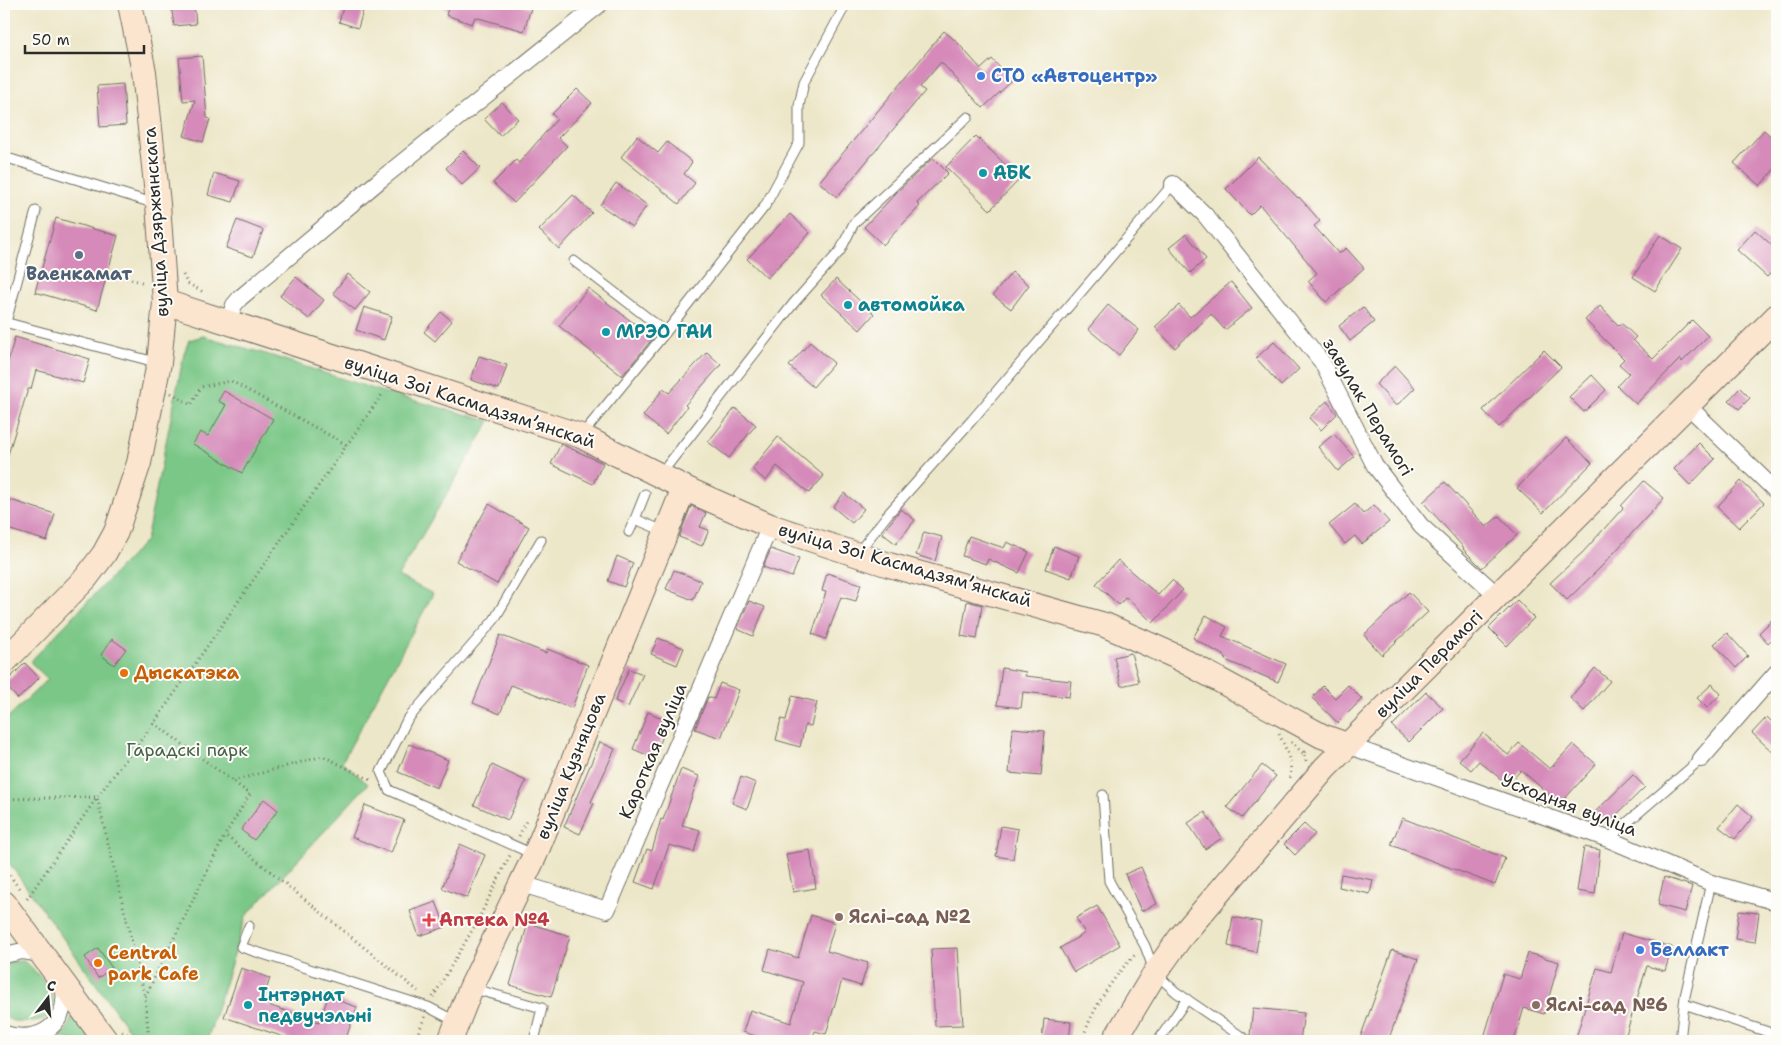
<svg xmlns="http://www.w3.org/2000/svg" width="1781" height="1045" viewBox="0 0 1781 1045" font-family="'Shantell Sans',sans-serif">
<rect width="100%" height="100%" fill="#fdfcf7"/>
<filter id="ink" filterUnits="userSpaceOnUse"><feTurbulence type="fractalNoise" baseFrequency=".02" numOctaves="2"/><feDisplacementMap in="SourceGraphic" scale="10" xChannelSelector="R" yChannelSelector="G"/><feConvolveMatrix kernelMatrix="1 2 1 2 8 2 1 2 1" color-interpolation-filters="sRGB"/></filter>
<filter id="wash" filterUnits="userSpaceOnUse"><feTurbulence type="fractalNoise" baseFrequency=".0096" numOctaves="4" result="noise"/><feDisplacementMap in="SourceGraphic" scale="20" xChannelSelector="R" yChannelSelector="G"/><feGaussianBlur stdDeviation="1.12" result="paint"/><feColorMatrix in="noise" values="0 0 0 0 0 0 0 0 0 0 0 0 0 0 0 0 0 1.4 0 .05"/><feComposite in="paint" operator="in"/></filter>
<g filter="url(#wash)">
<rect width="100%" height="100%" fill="#ede7c9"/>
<path fill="#7ac787" stroke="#527959" d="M203,336L266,354L383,392L490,421L398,576L433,594L342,762L368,784L246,916L207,1041H161L129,1030L4,856V721L48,679L30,662L146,540L184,354L189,340Z
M23,961C36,969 66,1003 48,1017C44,1020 37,1020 33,1021C21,1023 14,1023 4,1016V968L9,962Z
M72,1016L93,1041H79L59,1037L67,1030Z"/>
<g id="blocks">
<path fill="#d58ab9" d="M171,4H194L196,24L174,26Z
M344,4H365L358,28L339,22Z
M443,4H513L531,8L524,31L475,17L472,24L446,15L448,9L443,7Z
M944,31L957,42L981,69L992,59L1012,81L983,108L941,62L920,87L925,91L837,197L819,182Z
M202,56L207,118L210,119L203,142L184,136L195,100L183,101L179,58Z
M123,84L126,125L100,127L97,86Z
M577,89L592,103L558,138L567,146L514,203L493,183L516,160L519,163L557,119L552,114Z
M502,102L518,119L500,136L484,119Z
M1764,130L1777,142V166L1760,186L1734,163Z
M637,136L658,153L667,142L692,162L684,174L695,183L679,204L621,157Z
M976,136L1020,179L990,210L946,167Z
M463,151L480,168L462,185L446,168Z
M1258,157L1298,198L1299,197L1320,221L1314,226L1339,254L1346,248L1364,268L1326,302L1308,281L1317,273L1260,205L1250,215L1226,189Z
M933,158L948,173L917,203L920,206L883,245L864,227L896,193Z
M214,173L240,181L233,202L208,195Z
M616,183L647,205L632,227L600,205Z
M573,195L592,213L559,249L539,230Z
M790,214L810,233L767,278L747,259Z
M56,218L118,236L97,310L35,292Z
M237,220L263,230L253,257L226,248Z
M1755,230L1777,250V266L1767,277L1737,250Z
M1186,234L1206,259L1190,273L1169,248Z
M1660,235L1682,249L1655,291L1633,277Z
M1012,272L1029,285L1011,309L993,295Z
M348,274L370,292L355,310L333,293Z
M296,277L324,300L309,319L280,296Z
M836,279L874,314L860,330L821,295Z
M1231,282L1252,308L1225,330L1211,314L1175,348L1155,327L1179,305L1190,317Z
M588,288L653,338L622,376L559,326Z
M1108,305L1139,330L1119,355L1088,329Z
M1600,306L1619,326L1621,323L1636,337L1633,340L1653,359L1692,320L1708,336L1682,362L1680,359L1636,404L1617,386L1629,373L1619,364L1624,359L1585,320Z
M364,307L392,316L384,340L356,330Z
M1363,307L1374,322L1350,341L1339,326Z
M441,312L452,321L435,341L424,332Z
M15,337L90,359L83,383L36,370L31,389H28L7,458H4V375Z
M810,342L834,363L813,387L789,366Z
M1274,342L1299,369L1281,386L1256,358Z
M1544,350L1561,367L1499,427L1483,410Z
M707,352L721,365L685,405L687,407L666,434L643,416L663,389L669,393Z
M479,356L507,365L499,389L471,380Z
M1395,366L1415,388L1396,406L1376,384Z
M1592,375L1606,390L1584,412L1569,397Z
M1740,388L1750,398L1739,409L1729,400Z
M224,391L273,419L242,473L193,444L200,432L208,436L226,405L218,401Z
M1327,401L1337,414L1321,430L1309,418Z
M735,408L756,425L729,458L708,442Z
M1334,434L1354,457L1338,471L1318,447Z
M778,437L824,476L809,493L777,466L766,481L752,469Z
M1566,438L1592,463L1543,513L1517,488Z
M1699,443L1715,459L1690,485L1674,469Z
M561,444L603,463L593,484L551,464Z
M1644,481L1664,498L1602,566L1567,600L1550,583L1583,552L1623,508L1621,506Z
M1741,481L1764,503L1739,528L1717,507Z
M1445,482L1486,527L1499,516L1517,535L1482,568L1463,549L1464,548L1423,502Z
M844,493L864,509L852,523L833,507Z
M4,498L55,514L47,541L4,528Z
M489,504L529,527L497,584L456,561Z
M1355,504L1363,514L1374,505L1389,522L1362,544L1355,536L1345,544L1329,525Z
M691,506L706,513L700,527L709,530L702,546L679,537Z
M901,509L915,520L896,544L882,533Z
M924,532L942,537L935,561L916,555Z
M969,536L1004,548L1007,542L1029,552L1019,573L988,559L986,564L962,556Z
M1054,546L1079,556L1071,578L1046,569Z
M771,549L799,559L792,577L763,567Z
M617,556L633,563L624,587L608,581Z
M1118,560L1158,595L1172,580L1183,590L1153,623L1126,597L1119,605L1096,584Z
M674,570L701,581L693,600L666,589Z
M827,573L861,584L856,601L841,597L826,639L812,634L826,592L822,591Z
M1409,592L1428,612L1382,655L1364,635Z
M1517,600L1534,618L1507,646L1489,628Z
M749,601L765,607L753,636L737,629Z
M967,601L982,605L977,639L961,636Z
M1206,615L1227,627L1222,636L1286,664L1278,682L1225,660L1226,657L1193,638Z
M1777,615V634L1768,643L1759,633Z
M1727,633L1748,656L1736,668L1714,644Z
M500,635L546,653L547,649L588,665L572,708L511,685L500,714L473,703Z
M658,638L684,648L677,665L651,654Z
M112,639L126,649L114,665L101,655Z
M1131,653L1139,682L1121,686L1114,657Z
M25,663L39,678L18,699L4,684Z
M1002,668L1026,672L1025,676L1071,681L1069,697L1023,692L1021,708L997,705Z
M1595,668L1610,681L1584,711L1570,698Z
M629,669L643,674L628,707L615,701Z
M720,683L739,690L721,738L695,729L708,697L714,699Z
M1712,684L1721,694L1707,708L1697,698Z
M1348,685L1362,699L1338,723L1312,698L1323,686L1335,698Z
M1426,692L1443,708L1409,742L1392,726Z
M792,696L817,702L811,726L805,725L800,747L776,740L781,719L786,720Z
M648,712L669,721L654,758L633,749Z
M1767,717L1777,727V756L1752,733Z
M1013,728L1045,731L1041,776L1009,773Z
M1483,733L1508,755L1519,743L1550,769L1573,744L1596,764L1560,804L1521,770L1508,785L1479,761L1471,770L1459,760Z
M600,742L615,749L591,802L594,803L580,834L564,827Z
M409,744L448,760L437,788L398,772Z
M492,765L526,781L508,820L474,805Z
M1262,765L1276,776L1242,818L1227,807Z
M681,769L699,776L682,825L700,830L694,852L669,845L654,889L635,882L647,849L652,851L661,819L663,820Z
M1633,775L1645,787L1607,824L1595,812Z
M741,777L756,783L747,809L732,803Z
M264,799L278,810L254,840L241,830Z
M1738,804L1753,817L1735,839L1719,827Z
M365,805L404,820L391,853L352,837Z
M1205,812L1222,838L1205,849L1188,823Z
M1402,818L1505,858L1495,885L1391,845Z
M1304,824L1315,834L1295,855L1284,844Z
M1001,826L1018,829L1013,859L996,856Z
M460,844L485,855L467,898L442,888Z
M1584,847L1600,850L1595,894L1577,891Z
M810,850L816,888L793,892L786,854Z
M1141,867L1157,904L1141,911L1125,874Z
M1341,874L1373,880L1370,894L1339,887Z
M1664,877L1692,886L1685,912L1658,905Z
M436,902L446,927L419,936L410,911Z
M1097,906L1120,945L1074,972L1060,948L1085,933L1076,918Z
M1739,911L1759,913L1755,942L1735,939Z
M811,915L835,923L827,951L868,963L861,986L842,980L826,1034L815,1031L811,1041H772L743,1032L750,1010L791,1023L803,982L764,970L770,949L798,958Z
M1233,917L1261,922L1256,952L1228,946Z
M528,923L570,936L551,997L510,985Z
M1622,933L1672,947L1665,971L1647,966L1624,1041H1575L1597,968L1611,972Z
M98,948L112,968L98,978L85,957Z
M958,948L963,1025L935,1026L931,949Z
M1392,950L1418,959L1388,1041H1359Z
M1528,953L1559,962L1544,1014L1524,1008L1514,1041H1483L1503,974L1520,979Z
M241,968L270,978L262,1003L319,1022L328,997L357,1007L345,1041H296L224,1017Z
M1253,1008L1304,1013L1300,1041L1254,1039L1250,1035Z
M1044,1019L1071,1022L1069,1041H1042Z"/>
</g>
</g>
<g filter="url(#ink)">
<use href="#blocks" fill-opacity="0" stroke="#6f6d62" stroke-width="1"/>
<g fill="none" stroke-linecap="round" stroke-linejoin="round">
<g stroke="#6f6d62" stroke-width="11">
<path id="lane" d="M4,157L156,204
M574,261L666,332L581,436
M4,322L159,363
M6,322L36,211
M666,332L765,206L799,143V106L804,82L846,4
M660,475L793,304L840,251L854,223L968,117
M645,494L635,519L666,532
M629,532L635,519
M857,554L888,514L972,420L1173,184
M1103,795L1109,881L1145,946L1155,973L1176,992L1248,1041
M1608,839L1701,759
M535,855L389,790L381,772L407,720L494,620L541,540
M249,926L241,947L428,1007L457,1022
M471,988L542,1008L534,1041
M1684,1004L1777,1035
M1158,1041L1187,999
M1680,1041L1685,996L1711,883"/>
</g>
<g stroke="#6f6d62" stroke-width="18">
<path id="street" d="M1173,184L1205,215L1322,362L1375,466L1421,526L1498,596
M228,323L234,305L240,298L380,180L600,4
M1688,406L1777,492
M1347,745L1608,839L1711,883L1777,902
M1701,759L1777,672
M522,884L607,910L770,526
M4,955L23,951L41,954
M4,1034C41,1045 71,1022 63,984"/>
</g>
<g stroke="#6f6d62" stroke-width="26">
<path id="secondary" d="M165,302L581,436L693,492L770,526L889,565L1105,625L1175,656L1322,736L1347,745
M4,662L86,578L104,554L116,532L139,463L159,363L165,302L158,204L144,72L130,4
M4,903L106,1041
M450,1041L471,988L535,855L684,488
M1114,1041L1155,973L1180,938L1325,768L1777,316"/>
</g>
<path stroke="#6f6d62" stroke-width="3" stroke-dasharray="1 4" stroke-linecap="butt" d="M107,273L145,283
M183,275L187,283L205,293
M171,393L191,405L201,387L231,381L347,445
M4,702L5,703
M154,723L250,794L225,835L418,991
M1279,734C1286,749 1293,762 1290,778
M1291,742L1303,753
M1306,761L1303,753L1307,750
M233,781L323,756L373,781
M4,799L97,797L145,997
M519,836L526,821
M4,867L21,891
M27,899L97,797L154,723L383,393
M433,997L477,922L510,855
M122,1032L143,1041
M149,1041L145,997L225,835
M415,1041L425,1016
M1082,1041C1091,1011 1113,976 1136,954"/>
<use href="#lane" stroke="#fff" stroke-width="9"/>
<use href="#street" stroke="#fff" stroke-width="16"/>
<use href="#secondary" stroke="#fce5cf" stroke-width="24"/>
</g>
</g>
<g fill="#3f7fe0" stroke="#fdfcf7" stroke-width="2">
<circle cx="981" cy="76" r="5"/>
<circle cx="1640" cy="950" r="5"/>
</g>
<g fill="#0f9aa8" stroke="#fdfcf7" stroke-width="2">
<circle cx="983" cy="173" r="5"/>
<circle cx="848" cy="305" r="5"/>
<circle cx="606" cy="332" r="5"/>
<circle cx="248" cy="1005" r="5"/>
</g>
<circle fill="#5c6f8a" stroke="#fdfcf7" stroke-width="2" cx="79" cy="255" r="5"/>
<g fill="#e8710a" stroke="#fdfcf7" stroke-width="2">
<circle cx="124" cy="673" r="5"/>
<circle cx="98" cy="963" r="5"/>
</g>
<g fill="#8d6e63" stroke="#fdfcf7" stroke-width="2">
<circle cx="839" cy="917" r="5"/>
<circle cx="1536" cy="1005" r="5"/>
</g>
<path fill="#e0444e" stroke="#fdfcf7" stroke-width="2" d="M426.5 912.5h5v5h5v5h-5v5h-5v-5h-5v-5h5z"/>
<g text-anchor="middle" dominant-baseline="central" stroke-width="4" stroke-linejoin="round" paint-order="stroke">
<g font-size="18" font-weight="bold" fill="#366cbe" stroke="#fdfcf7" text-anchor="start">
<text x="991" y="76">СТО «Автоцентр»</text>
<text x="1650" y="950">Беллакт</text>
</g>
<g font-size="18" font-weight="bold" fill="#0d838f" stroke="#fdfcf7" text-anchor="start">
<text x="993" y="173">АБК</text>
<text x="858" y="305">автомойка</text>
<text x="616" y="332">МРЭО ГАИ</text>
<text x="258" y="995">Інтэрнат<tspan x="258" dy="21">педвучэльні</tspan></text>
</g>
<g font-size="18" fill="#2b2b2b" stroke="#fdfcf7">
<text transform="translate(156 222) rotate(-94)">вуліца Дзяржынскага</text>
<text transform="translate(470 402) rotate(18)">вуліца Зоі Касмадзямʼянскай</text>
<text transform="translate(1368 407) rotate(59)">завулак Перамогі</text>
<text transform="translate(905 565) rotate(16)">вуліца Зоі Касмадзямʼянскай</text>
<text transform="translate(1429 664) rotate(-45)">вуліца Перамогі</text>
<text transform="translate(653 751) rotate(-67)">Кароткая вуліца</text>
<text transform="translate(571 766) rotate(-68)">вуліца Кузняцова</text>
<text transform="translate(1569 805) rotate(21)">Усходняя вуліца</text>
</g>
<g font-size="18" font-weight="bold" fill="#4e5e75" stroke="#fdfcf7">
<text x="79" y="274">Ваенкамат</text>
</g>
<g font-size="18" font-weight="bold" fill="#c56008" stroke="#fdfcf7" text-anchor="start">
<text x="134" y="673">Дыскатэка</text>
<text x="108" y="953">Central<tspan x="108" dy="21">park Cafe</tspan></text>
</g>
<g font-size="18" fill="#47624b" stroke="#fdfcf7">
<text x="187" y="750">Гарадскі парк</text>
</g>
<g font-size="18" font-weight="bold" fill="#785e54" stroke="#fdfcf7" text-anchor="start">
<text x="849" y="917">Яслі-сад №2</text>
<text x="1546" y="1005">Яслі-сад №6</text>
</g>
<g font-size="18" font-weight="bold" fill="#be3a42" stroke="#fdfcf7" text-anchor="start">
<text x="439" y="920">Аптека №4</text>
</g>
</g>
<rect width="1781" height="1045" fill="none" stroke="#fdfcf7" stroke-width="20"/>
<g transform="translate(48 998) rotate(16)" stroke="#fdfcf7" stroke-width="4" paint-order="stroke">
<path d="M0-4L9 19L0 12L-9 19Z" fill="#2b2b2b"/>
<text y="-8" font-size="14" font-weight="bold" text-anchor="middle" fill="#2b2b2b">С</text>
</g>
<path d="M25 45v8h119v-8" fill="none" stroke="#2b2b2b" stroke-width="2.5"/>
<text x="32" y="45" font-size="15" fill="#2b2b2b" stroke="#fdfcf7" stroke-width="4" paint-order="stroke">50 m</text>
</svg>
